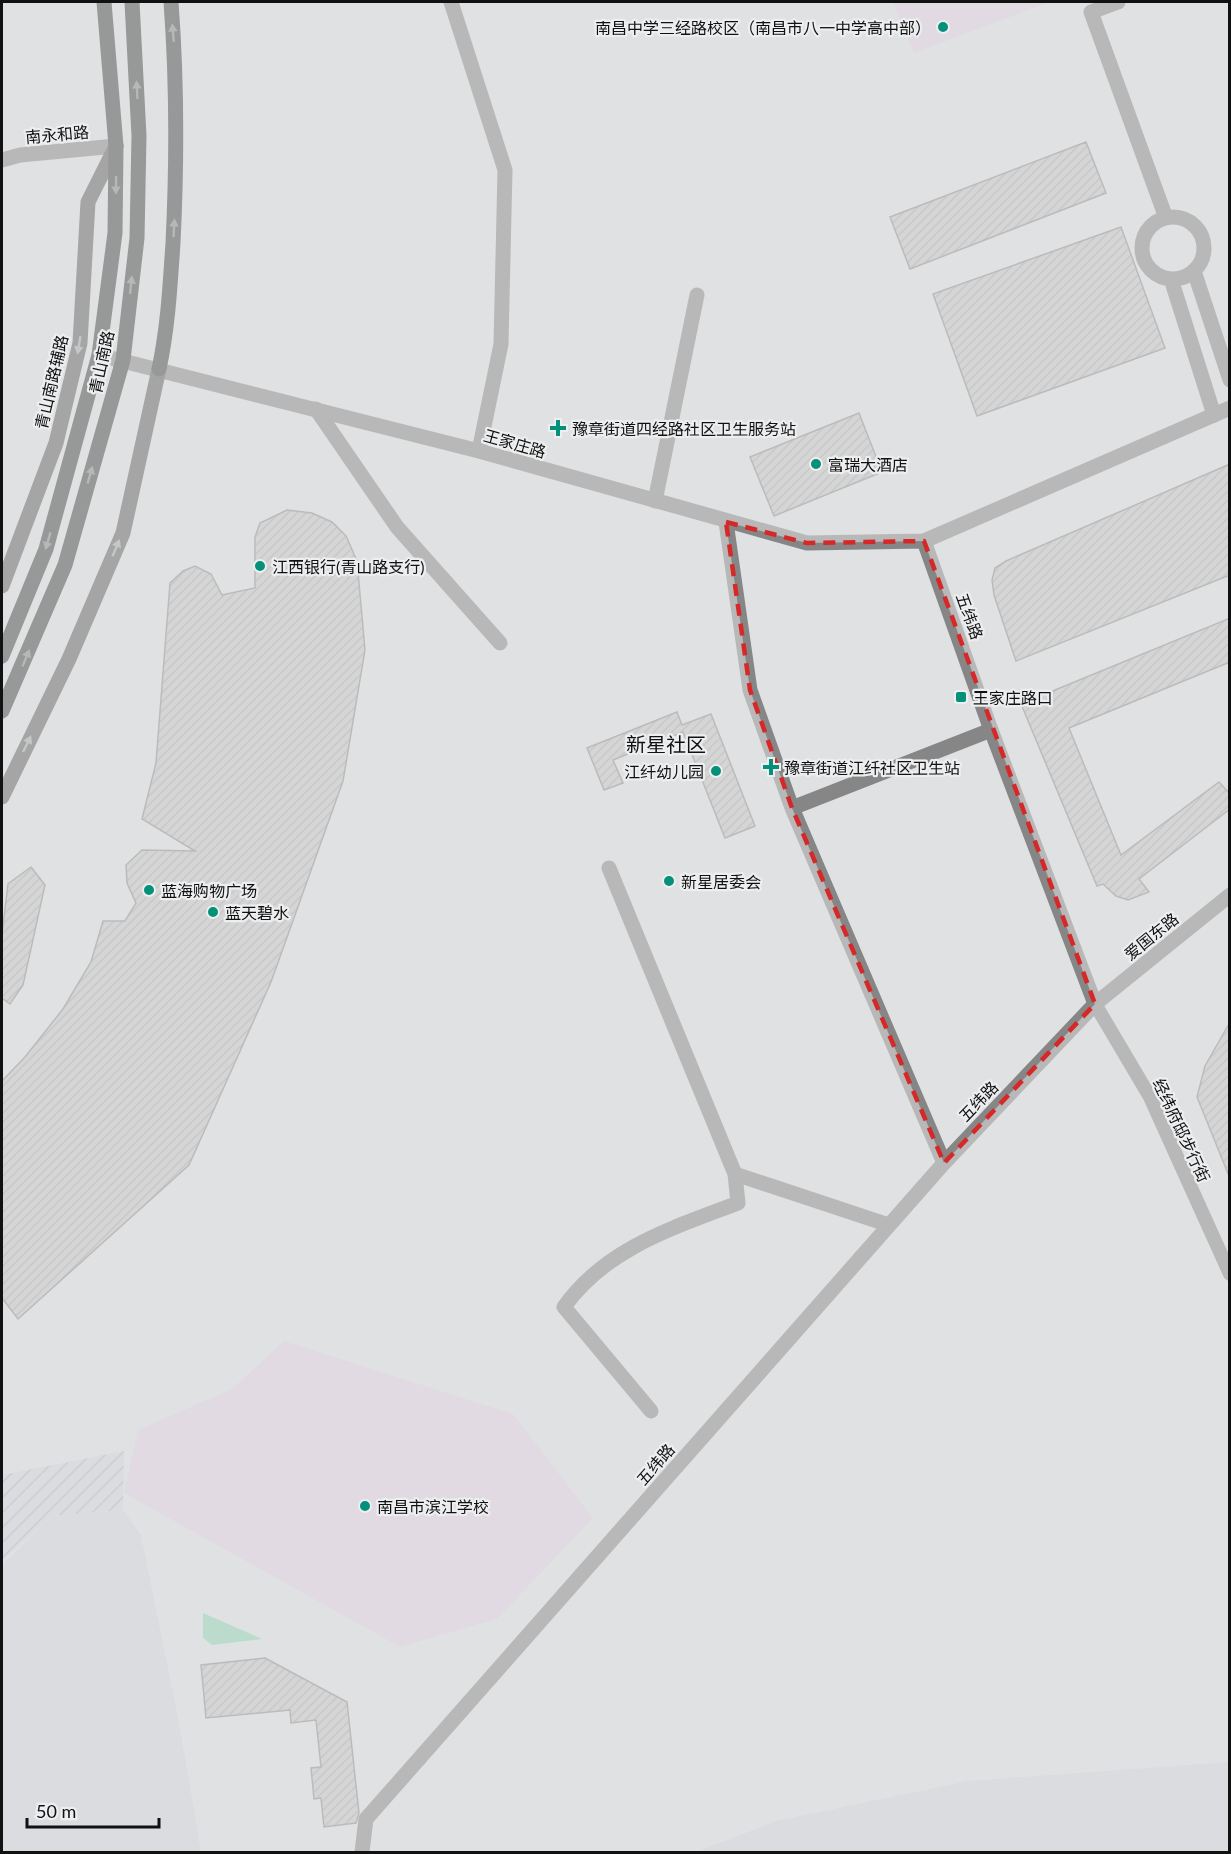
<svg xmlns="http://www.w3.org/2000/svg" width="1231" height="1854" viewBox="0 0 1231 1854" font-family="Lato,'Noto Sans SC',sans-serif">
<defs>
<pattern id="industrial-furrows" width="10" height="10" patternUnits="userSpaceOnUse" patternTransform="scale(1.5)"><rect width="10" height="10" fill="#d2d6de"/><path d="M-1 1l2-2M0 10L10 0M9 11l2-2" fill="none" stroke="#b3b7bd"/></pattern>
<pattern id="building-hatch" width="6" height="6" patternUnits="userSpaceOnUse" patternTransform="scale(1.5)"><rect width="6" height="6" fill="#c6c5c4"/><path d="M-1 1l2-2M0 6l6-6M5 7l2-2" fill="none" stroke="#a9a8a7"/></pattern>
</defs>
<rect width="100%" height="100%" fill="#e0e1e2"/>
<path fill="url(#industrial-furrows)" d="M124,1451L123,1510L52,1516L2,1561V1475Z"/>
<path fill="#e2d1e2" d="M893,2H1050L914,53Z
M284,1341L513,1414L593,1518L497,1619L400,1647L124,1493L138,1430L232,1389Z"/>
<path fill="#d2d6de" d="M123,1510L141,1535L180,1728L201,1852H2V1565L52,1516Z
M1229,1762V1852H696L776,1821L968,1781Z"/>
<path fill="#8fd5b3" d="M203,1613L262,1639L212,1645L203,1638Z"/>
<path fill="url(#building-hatch)" stroke="#8e8d8c" stroke-width="1.5" d="M1086,142L1106,193L910,269L890,217Z
M1121,227L1165,348L977,416L933,294Z
M859,413L882,472L774,516L750,457Z
M1230,464V575L1016,661L994,595L992,580L995,568L1006,561Z
M287,510L312,513L332,522L346,536L357,561L365,650L343,781L271,982L189,1165L18,1319L2,1298V1081L25,1057L63,1009L91,962L103,921H125L136,903L127,883L126,865L142,850L195,851L142,819L156,763L170,583L183,571L195,566L211,574L222,595L255,588V537L260,523Z
M1230,618V662L1069,728L1121,855L1219,782L1230,794V809L1139,879L1149,892L1128,900L1116,896L1103,884L1097,886L1021,704Z
M677,712L682,725L711,714L755,826L725,838L683,732L613,760L623,783L604,790L587,748Z
M31,867L45,885L23,985L10,1004L2,998V934L8,884Z
M1230,1022V1176H1229L1197,1097L1205,1066Z
M265,1658L347,1702L359,1813L356,1823L324,1827L321,1798L314,1799L311,1768L321,1767L316,1720L291,1723L290,1710L206,1718L201,1665Z"/>
<g fill="none" stroke-linecap="round" stroke-linejoin="round">
<path stroke="#878686" stroke-width="14" d="M1095,1004L1150,1097L1230,1274"/>
<path stroke="#878686" stroke-width="15" d="M451,2L505,170L501,344L479,451
M1118,2L1091,12L1166,218
M2,160L20,155L116,146
M1142 248a31 31 0 1 1 62 0a31 31 0 1 1-62 0Z
M1194,271L1230,380
M1171,279L1214,415
M316,409L397,527L500,643
M655,501L697,295
M726,522L750,690L792,808L944,1163
M792,808L991,730
M609,868L735,1174L889,1225
M651,1411L564,1307C606,1248 673,1228 738,1203L735,1174"/>
<path stroke="#878686" stroke-width="15" d="M99,355L479,451L807,543L924,541L1230,408
M924,541L991,730L1095,1004
M362,1852L366,1819L944,1163L1095,1004L1230,895"/>
<path stroke="#5d5c5c" stroke-width="15" d="M2,586L56,443L80,343L88,202L116,146
M2,797L69,659L123,533L159,369"/>
<path stroke="#3f3e3f" stroke-width="15" d="M159,369C168,327 170,286 173,243C177,162 177,82 171,2
M2,656L46,549L99,355L115,233L116,146L104,2
M2,711L65,565L123,360L137,238L139,136L132,2"/>
</g>
<defs><path id="oneway-solid" d="M-6-.8H1V-3.2L6.5 0L1 3.2V.8H-6Z" transform="scale(1.5)"/></defs>
<g fill="#858485">
<use href="#oneway-solid" transform="translate(173 33) rotate(-95)"/>
<use href="#oneway-solid" transform="translate(137 90) rotate(-93)"/>
<use href="#oneway-solid" transform="translate(116 185) rotate(91)"/>
<use href="#oneway-solid" transform="translate(174 228) rotate(-87)"/>
<use href="#oneway-solid" transform="translate(131 285) rotate(-84)"/>
<use href="#oneway-solid" transform="translate(90 475) rotate(-74)"/>
<use href="#oneway-solid" transform="translate(48 541) rotate(106)"/>
<use href="#oneway-solid" transform="translate(26 658) rotate(-67)"/>
</g>
<g fill="#a5a5a6">
<use href="#oneway-solid" transform="translate(79 345) rotate(99)"/>
<use href="#oneway-solid" transform="translate(116 548) rotate(-67)"/>
<use href="#oneway-solid" transform="translate(27 744) rotate(-64)"/>
</g>
<path d="M0 0H1231V1854H0ZM726,522L807,543L924,541L1095,1004L944,1163L792,808L750,690Z" fill="#e0e1e2" fill-opacity=".55" fill-rule="evenodd"/>
<path fill="none" stroke="#d62828" stroke-width="4.5" stroke-dasharray="12 8" stroke-linejoin="round" d="M726,522L807,543L924,541L1095,1004L944,1163L792,808L750,690Z"/>
<g fill="#059079" stroke="#edeeef" stroke-width="2">
<circle cx="943" cy="27" r="6"/>
<path d="M555 419h6v6h6v6h-6v6h-6v-6h-6v-6h6z"/>
<circle cx="816" cy="464" r="6"/>
<circle cx="260" cy="566" r="6"/>
<rect x="955" y="691" width="12" height="12" rx="3"/>
<path d="M768 758h6v6h6v6h-6v6h-6v-6h-6v-6h6z"/>
<circle cx="716" cy="771" r="6"/>
<circle cx="669" cy="881" r="6"/>
<circle cx="149" cy="890" r="6"/>
<circle cx="213" cy="912" r="6"/>
<circle cx="365" cy="1506" r="6"/>
</g>
<g text-anchor="middle" dominant-baseline="central" stroke-width="4.5" stroke-linejoin="round" paint-order="stroke">
<g font-size="16" fill="#111112" stroke="#edeeef" text-anchor="start">
<text x="931" y="27" text-anchor="end">南昌中学三经路校区（南昌市八一中学高中部）</text>
<text x="572" y="428">豫章街道四经路社区卫生服务站</text>
<text x="828" y="464">富瑞大酒店</text>
<text x="272" y="566">江西银行(青山路支行)</text>
<text x="973" y="697">王家庄路口</text>
<text x="784" y="767">豫章街道江纤社区卫生站</text>
<text x="704" y="771" text-anchor="end">江纤幼儿园</text>
<text x="681" y="881">新星居委会</text>
<text x="161" y="890">蓝海购物广场</text>
<text x="225" y="912">蓝天碧水</text>
<text x="377" y="1506">南昌市滨江学校</text>
</g>
<g font-size="16" fill="#111112" stroke="#edeeef">
<text transform="translate(57 134) rotate(-5)">南永和路</text>
<text transform="translate(101 362) rotate(-78)">青山南路</text>
<text transform="translate(51 382) rotate(-77)">青山南路辅路</text>
<text transform="translate(515 443) rotate(16)">王家庄路</text>
<text transform="translate(970 616) rotate(70)">五纬路</text>
<text transform="translate(1151 936) rotate(-39)">爱国东路</text>
<text transform="translate(978 1101) rotate(-46)">五纬路</text>
<text transform="translate(1182 1130) rotate(65)">经纬府邸步行街</text>
<text transform="translate(655 1464) rotate(-49)">五纬路</text>
</g>
<g font-size="20" fill="#111112" stroke="#edeeef">
<text x="666" y="744">新星社区</text>
</g>
</g>
<rect width="1231" height="1854" fill="none" stroke="#111112" stroke-width="6"/>
<path d="M27 1818v9h132v-9" fill="none" stroke="#111112" stroke-width="3"/>
<text x="36" y="1818" font-size="18" fill="#111112" stroke="#edeeef" stroke-width="4.5" paint-order="stroke">50 m</text>
</svg>
